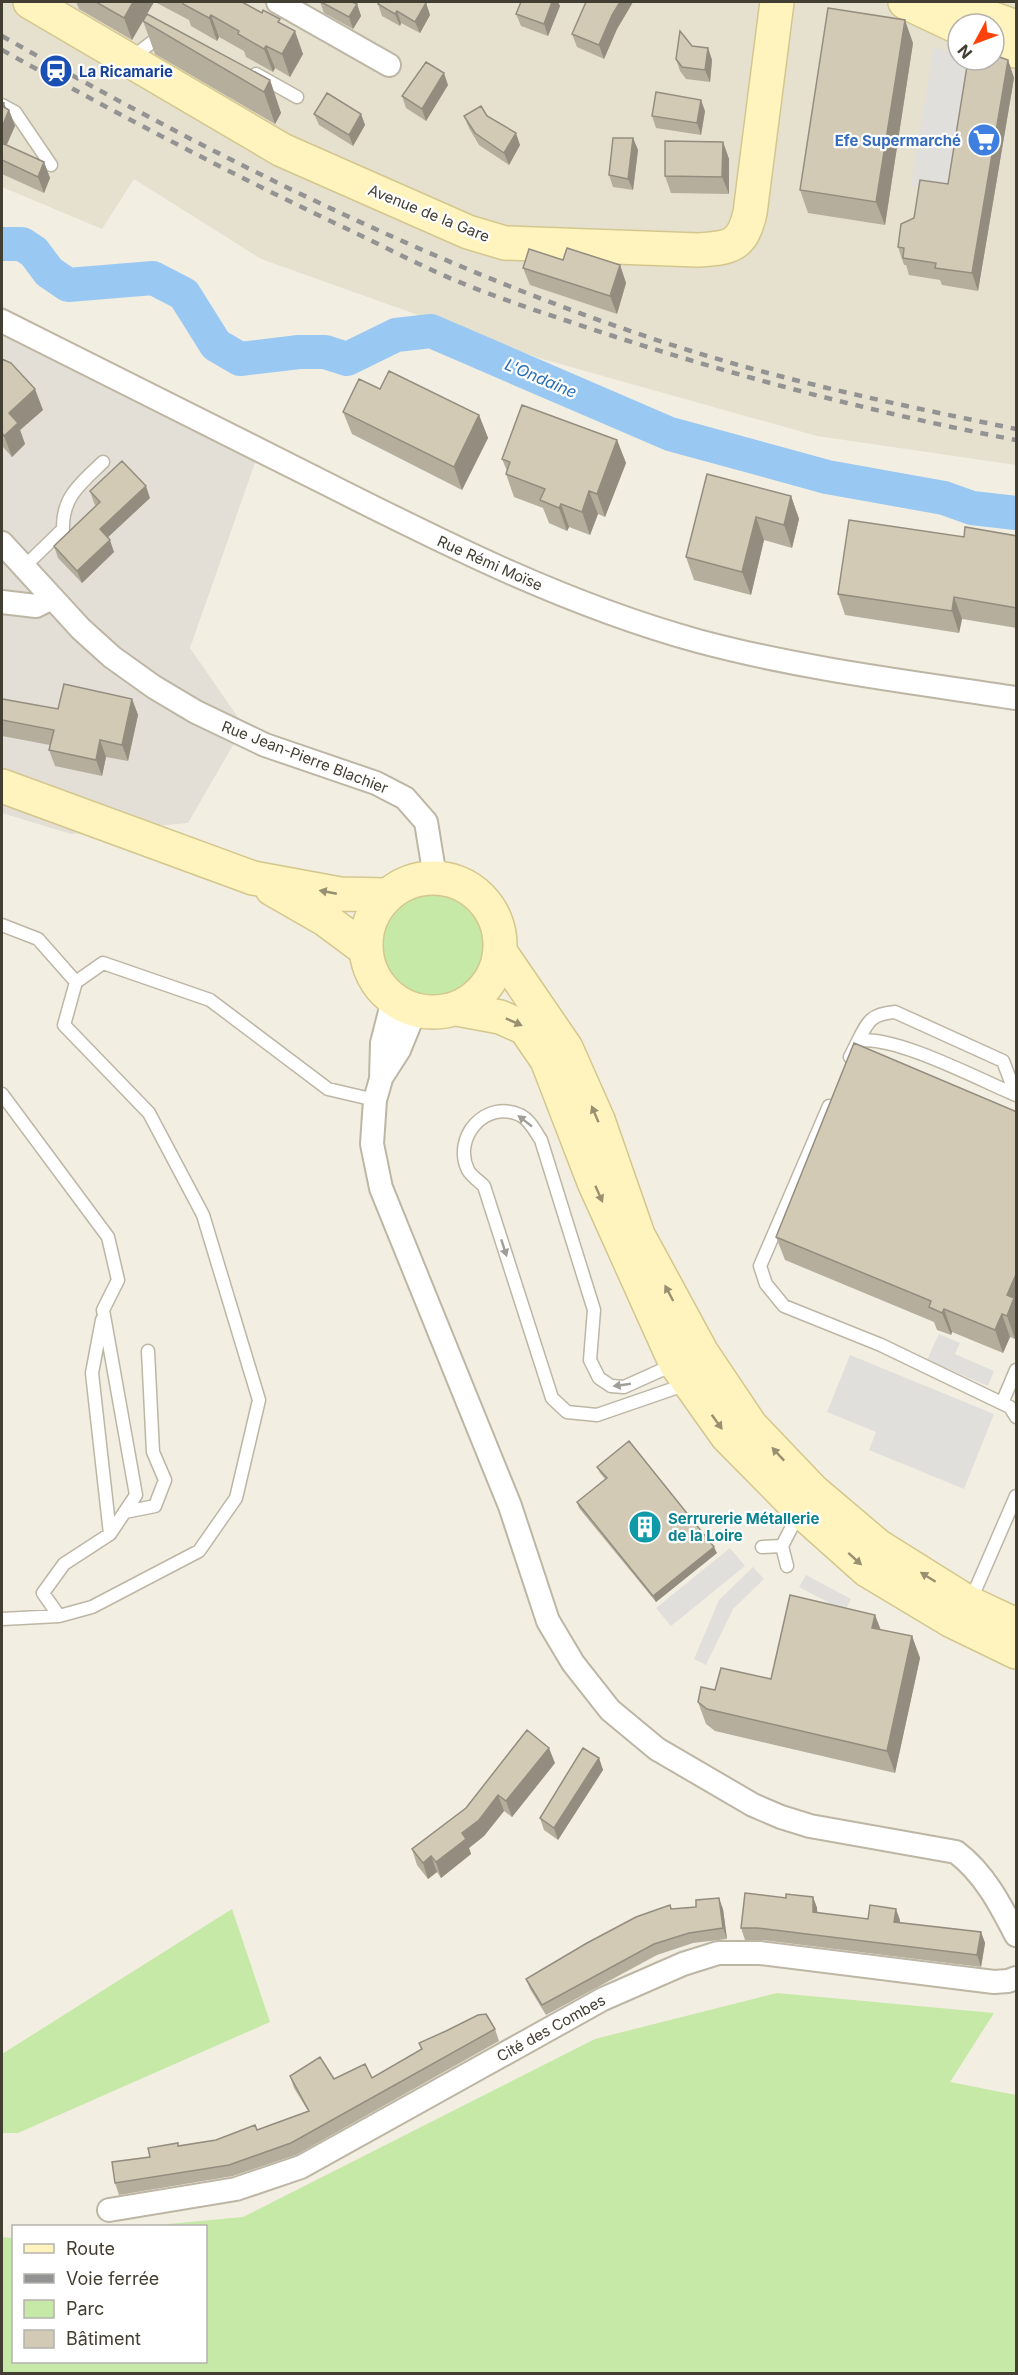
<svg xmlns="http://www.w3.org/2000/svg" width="1018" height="2375" viewBox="0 0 1018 2375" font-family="Inter,sans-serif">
<rect width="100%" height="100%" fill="#f2eee1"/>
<path fill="#e6e0cf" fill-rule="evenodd" d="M2,2H1016V465L817,436L539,358L261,259L134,179L102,229L2,187ZM958,24H994V60H958Z"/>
<path fill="#e3dfd7" d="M2,306L263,440L190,648L244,726L188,823L71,834L2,813Z"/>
<path fill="#c6e9a7" d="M375 947a58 58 0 1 1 116 0a58 58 0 1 1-116 0Z
M232,1909L270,2022L18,2133H2V2054Z
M777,1993L994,2013L950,2082L1016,2095V2373H2V2237L13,2238L14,2362H206V2226H147L243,2217L595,2039Z"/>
<path fill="#e1dfdb" d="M934,47L958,57V60L970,61L950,191L911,185Z
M939,1334L960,1343L955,1354L994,1371L988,1386L927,1360Z
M850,1355L994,1414L964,1489L869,1450L876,1432L827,1412Z
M730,1548L745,1566L671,1626L656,1608Z
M753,1567L764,1579L733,1609L706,1665L694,1659L719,1600Z
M806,1575L851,1599L845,1611L799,1587Z"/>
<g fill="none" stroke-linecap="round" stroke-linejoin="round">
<path stroke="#99c8f3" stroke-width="34" d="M2,244H22L34,252L49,272L68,285L153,278L184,294L216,345L240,359L299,352H325L347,359L396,335L431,331L670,434L827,477L944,498L972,508L1016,513"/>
<g stroke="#bdb6a4" stroke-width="15">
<path id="lane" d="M130,59L164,33
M256,74L297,97
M2,105L15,112L51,165
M24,567L63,529C62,497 81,483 103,462
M2,925L38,939L76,982
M858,1041C868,1021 871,1014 895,1012L1003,1061L1016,1095
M850,1057L858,1041C893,1034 980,1080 1016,1095
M2,1094L108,1237L118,1280L103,1310L136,1495L110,1534L64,1564L43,1593L59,1616
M829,1106L760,1266L766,1284L784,1306L881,1345L987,1396L1010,1407L1016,1417
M102,1320L92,1373L110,1534
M675,1364L624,1387L611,1386L599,1378L590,1360L594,1310L541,1140C535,1131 530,1120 520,1115C486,1099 452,1137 468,1170C471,1176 479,1181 484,1186L552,1398L567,1412L597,1415L687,1384
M1002,1403L1016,1370
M125,1512L155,1506L165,1480L153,1452L148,1351
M762,1547L782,1546
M787,1566L782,1546L800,1511
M970,1602L1016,1496
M2,1619L59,1616L92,1607L199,1551L236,1498L259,1400L203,1215L149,1113L64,1025L76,982L103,963L210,1000L328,1089L375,1100"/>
</g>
<g stroke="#bdb6a4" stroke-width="26">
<path id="street" d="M278,2L389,65
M2,321C109,375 217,429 325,483C446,544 567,605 698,641C802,669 910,682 1016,698
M2,543L81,629L112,657L154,687L196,712L265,745L376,783L405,798L426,822L435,877
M2,602L36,606L52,598
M393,1000L382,1043L381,1079L375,1100L372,1144L381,1188L510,1506L548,1621L573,1663L610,1710L657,1749L753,1805L781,1817L810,1826L956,1852C984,1873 1000,1904 1016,1935
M381,1078L399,1050L415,1011
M109,2210L236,2189L301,2167L603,1999L683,1964L718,1953H760L994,1982L1008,1981L1016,1978"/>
</g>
<g stroke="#d4c78e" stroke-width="36">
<path id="secondary" d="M30,2L282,150L468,232L505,243L698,250C730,248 742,247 750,213L777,2
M905,2L958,27
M946,2L1016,27
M994,42L1016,51
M2,786L253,878L340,894L387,895
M366 945a67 67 0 1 1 134 0a67 67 0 1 1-134 0Z
M272,889L326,920L365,949
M501,953L566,1048L598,1120L638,1235L702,1353L751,1426L812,1490L878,1546L969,1603L1016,1625
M457,1009L500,1017L525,1028L547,1060L594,1182L676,1364L727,1436L802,1512L867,1570L952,1621L1016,1652"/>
</g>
<use href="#lane" stroke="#fff" stroke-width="12"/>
<use href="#street" stroke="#fff" stroke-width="22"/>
<use href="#secondary" stroke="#fff4be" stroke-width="33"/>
<path stroke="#939393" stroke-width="4.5" stroke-dasharray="8 8" stroke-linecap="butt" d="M2,36C215,157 435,268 669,344C783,381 900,405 1016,429
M2,50C114,112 227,172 343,227C379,244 415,263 452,279C504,301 559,318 613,336C745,379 880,414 1016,440"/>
</g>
<path fill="#b5ae9d" d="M76,2H154L132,40L79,9Z
M155,2H242L281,23L303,54L290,77L275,68L273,72L246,57L244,51L219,37L217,41L191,26L189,20Z
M320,2L355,3L357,4L361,16L353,29L324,13Z
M521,2H558L560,6L548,36L521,26L516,14Z
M586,2H633L617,29L604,59L577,47L572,34Z
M426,3L430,15L420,33L401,23L400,26L382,16L378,4Z
M143,21L270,80L281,113L275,124L155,54Z
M913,43L885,225L808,213L800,190Z
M692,46L708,48L712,60L710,82L686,79L680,71L676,59Z
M1008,60L1014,78L978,291L942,285L940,280L909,275L906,265H904L898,247L914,218L948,184Z
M448,85L426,121L406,108L402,96Z
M2,102L6,108L9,110L15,126L6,145L44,162L50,178L44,193L2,174Z
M705,111L701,135L656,128L652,116Z
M314,114H361L365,125L353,146L319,125Z
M464,116H487L520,145L509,165L479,145L469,128Z
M633,138L638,150L633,190L613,187L609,175Z
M723,142L729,159V194L671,193L665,176Z
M563,260L620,265L626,283L617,314L530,285L523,268Z
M2,359L43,410L20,430L25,444L12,457L2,446Z
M380,389L479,415L488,438L462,490L352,434L343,412Z
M617,440L626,463L605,517L598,514L590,535L569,527L567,531L549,523L543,508L514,497L506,474L507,471L502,459Z
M90,491L150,498L107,537L114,552L82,583L58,558L54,546L96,506L94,503Z
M791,496L799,519L792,548L764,540L751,595L694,580L686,557Z
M1017,536V628L962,619L959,633L845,615L838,594L964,537Z
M2,699L58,709L132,699L138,715L128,761L106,757L102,776L55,766L49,750L50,745L2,736Z
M1017,1112V1336L1015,1339L1010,1337L1003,1353L952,1332L951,1335L937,1330L934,1322L785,1260L776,1237Z
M597,1467L717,1553L656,1602L579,1508L577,1502L605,1479L600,1473Z
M875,1615L881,1630L912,1636L920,1658L895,1773L715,1731L706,1724L698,1702L715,1690L771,1679Z
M599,1758L603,1770L558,1840L544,1830L540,1818Z
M555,1763L512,1817L504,1811L484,1836L469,1848L471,1854L441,1878L437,1872L428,1879L417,1865L412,1849L466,1808Z
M813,1897L817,1908V1913L868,1919L900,1920V1923L981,1932L985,1943L981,1967L762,1940H745L741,1928L786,1898Z
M671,1909H723L727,1939L693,1943L657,1955L546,2015L530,1989L526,1979Z
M495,2029L499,2041L296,2155L233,2176L119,2195L115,2183L150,2157L179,2146L216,2140L257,2130L308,2111L294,2088L290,2076L334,2079L372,2078L421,2049L419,2043Z"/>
<path fill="#948d7f" d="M133,2H154L132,40L124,18Z
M552,2H558L560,6L548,36L544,24Z
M620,2H633L617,29L604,59L599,45L612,15Z
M426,3L430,15L420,33L415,22Z
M357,4L361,16L353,29L349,17Z
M397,11L401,23L400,26L395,14Z
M211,15L219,37L217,41L209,18Z
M905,20L913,43L885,225L876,202Z
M295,31L303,54L290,77L282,54Z
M266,46L275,68L273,72L264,49Z
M708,48L712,60L710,82L705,70Z
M1008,60L1014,78L978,291L972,273Z
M444,73L448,85L426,121L422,109Z
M270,80L281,113L275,124L264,92Z
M701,100L705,111L701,135L697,123Z
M4,103L8,113L9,110L15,126L2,156V106Z
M361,114L365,125L353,146L349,135Z
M516,133L520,145L509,165L504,153Z
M633,138L638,150L633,190L628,179Z
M723,142L729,159V194L722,177Z
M44,162L50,178L44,193L38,177Z
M620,265L626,283L617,314L610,296Z
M35,389L43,410L20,430L25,444L12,457L4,436L9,413Z
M479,415L488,438L462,490L454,467Z
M617,440L626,463L605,517L597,494Z
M146,486L150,498L104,541L100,529Z
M589,491L598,514L590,535L582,512Z
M791,496L799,519L792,548L784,525Z
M561,504L569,527L567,531L559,508Z
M756,517L764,540L751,595L742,572Z
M110,540L114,552L82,583L77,571Z
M954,597L962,619L959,633L952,611Z
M132,699L138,715L128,761L122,745Z
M100,740L106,757L102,776L96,760Z
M1017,1272V1336L1015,1339L1007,1316V1295Z
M944,1309L952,1332L951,1335L942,1313Z
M1002,1314L1010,1337L1003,1353L995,1330Z
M714,1547L717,1553L656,1602L653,1596Z
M875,1615L883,1637L872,1628Z
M912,1636L920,1658L895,1773L887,1751Z
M549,1748L555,1763L512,1817L506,1801Z
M599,1758L603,1770L558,1840L554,1828Z
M498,1795L504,1811L484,1836L469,1848L471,1854L441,1878L436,1862Z
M431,1856L437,1872L428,1879L423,1863Z
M813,1897L817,1908L818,1924L813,1912Z
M719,1898L723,1909L727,1939L723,1928Z
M896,1909L900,1920L898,1933L894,1922Z
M981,1932L985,1943L981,1967L977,1955Z"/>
<path fill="#d3cab6" stroke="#948d7f" stroke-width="1.5" d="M96,2H133L124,18Z
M184,2H242L262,13L263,10L280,19L278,22L295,31L282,54L266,46L264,49L238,34L239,31L211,15L209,18L183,4Z
M321,2H352L357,4L349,17Z
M379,2H424L426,3L415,22L397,11L395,14L378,4Z
M521,2H552L544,24L516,14Z
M586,2H620L612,15L599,45L572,34Z
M828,8L905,20L876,202L800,190Z
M147,14L270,80L264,92L143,21Z
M680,31L692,46L708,48L705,70L682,67L676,59Z
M994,55L1008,60L972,273L935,268L936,263L903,258L904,248L898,247L901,224L914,218L920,180L948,184L968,60H994Z
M426,62L444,73L422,109L402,96Z
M656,92L701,100L697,123L652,116Z
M327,93L361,114L349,135L314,114Z
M2,102L4,103L2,106L9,110L2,127Z
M481,106L487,116L516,133L504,153L475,133L464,116Z
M613,138H633L628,179L609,175Z
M665,141L723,142L722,177L665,176Z
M2,143L44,162L38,177L2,160Z
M567,248L620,265L610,296L523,268L529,249L563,260Z
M2,359L11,363L35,389L9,413L18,423L4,436L2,433Z
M389,371L479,415L454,467L343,412L359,379L380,389Z
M522,405L617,440L597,494L589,491L582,512L561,504L559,508L540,500L545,489L506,474L510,462L502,459Z
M122,461L146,486L100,529L110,540L77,571L54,546L100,502L90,491Z
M707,474L791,496L784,525L756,517L742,572L686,557Z
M849,520L964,537L965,527L1017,536V608L954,597L952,611L838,594Z
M64,684L132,699L122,745L100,740L96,760L49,750L54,730L2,720V699L58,709Z
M854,1043L1017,1112V1272L1007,1295L1014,1298L1007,1316L1002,1314L995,1330L944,1309L942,1313L929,1307L931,1301L776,1237Z
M629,1441L714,1547L653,1596L577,1502L607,1478L597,1467Z
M790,1595L875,1615L872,1628L912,1636L887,1751L707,1709L698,1702L701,1687L715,1690L721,1668L771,1679Z
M527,1730L549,1748L506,1801L498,1795L479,1820L462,1833L466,1839L436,1862L431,1856L423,1863L412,1849L466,1808Z
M583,1748L599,1758L554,1828L540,1818Z
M745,1893L786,1898V1894L813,1897V1912L868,1919L870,1905L896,1909L894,1922L981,1932L977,1955L757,1928H741Z
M719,1898L723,1928L689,1933L654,1944L542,2005L526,1979L587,1943L636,1917L670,1905L671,1909L696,1907V1900Z
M486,2014L495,2029L291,2143L229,2165L115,2183L112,2162L150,2157L148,2148L178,2143V2146L216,2140L255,2125L257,2130L309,2111L290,2076L320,2057L334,2079L365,2064L372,2078L422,2049L419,2043L446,2031L478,2015Z"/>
<defs><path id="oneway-solid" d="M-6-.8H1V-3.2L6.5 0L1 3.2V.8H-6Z" transform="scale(1.5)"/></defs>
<g fill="#989071">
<use href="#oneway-solid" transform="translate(328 892) rotate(-169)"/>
<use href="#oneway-solid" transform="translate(514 1022) rotate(24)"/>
<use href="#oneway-solid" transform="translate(595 1114) rotate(-113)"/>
<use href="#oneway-solid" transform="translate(599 1194) rotate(66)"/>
<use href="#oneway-solid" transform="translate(669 1293) rotate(-118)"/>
<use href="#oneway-solid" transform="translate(717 1422) rotate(54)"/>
<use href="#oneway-solid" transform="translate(778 1454) rotate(-133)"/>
<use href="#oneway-solid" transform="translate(855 1559) rotate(42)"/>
<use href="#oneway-solid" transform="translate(928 1577) rotate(-148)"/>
</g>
<g fill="#a19e98">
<use href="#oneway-solid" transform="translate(525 1121) rotate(-142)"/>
<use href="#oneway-solid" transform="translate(504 1248) rotate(72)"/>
<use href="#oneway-solid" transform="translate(622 1385) rotate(172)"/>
</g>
<defs>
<g id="station-disc" transform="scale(1.725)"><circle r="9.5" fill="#1a4fb4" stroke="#fff"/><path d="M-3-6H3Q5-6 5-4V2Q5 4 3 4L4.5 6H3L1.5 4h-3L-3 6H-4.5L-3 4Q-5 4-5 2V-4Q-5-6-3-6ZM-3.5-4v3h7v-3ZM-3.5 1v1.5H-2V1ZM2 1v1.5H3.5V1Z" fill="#fff"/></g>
<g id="supermarket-disc" transform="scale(1.725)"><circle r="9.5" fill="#3f7fe0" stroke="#fff"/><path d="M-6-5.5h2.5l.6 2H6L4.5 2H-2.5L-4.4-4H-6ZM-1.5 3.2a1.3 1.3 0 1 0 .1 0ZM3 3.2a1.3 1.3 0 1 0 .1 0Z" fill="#fff"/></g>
<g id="building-disc" transform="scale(1.725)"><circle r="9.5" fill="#0f9aa8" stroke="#fff"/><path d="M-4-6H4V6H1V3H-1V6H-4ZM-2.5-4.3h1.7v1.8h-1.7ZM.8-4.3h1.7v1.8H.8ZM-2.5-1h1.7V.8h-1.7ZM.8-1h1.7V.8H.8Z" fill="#fff"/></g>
</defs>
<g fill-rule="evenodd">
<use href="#station-disc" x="56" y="71"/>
<use href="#supermarket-disc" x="984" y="140"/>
<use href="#building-disc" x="645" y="1527"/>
</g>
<g text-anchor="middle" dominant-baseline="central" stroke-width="4.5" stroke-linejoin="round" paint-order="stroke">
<g font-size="15" font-weight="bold" fill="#164399" stroke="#fff" text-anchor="start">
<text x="79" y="71">La Ricamarie</text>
</g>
<g font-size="15" font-weight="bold" fill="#366cbe" stroke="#fff" text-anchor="end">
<text x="961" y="140">Efe Supermarché</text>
</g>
<g font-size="15" fill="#433e32" stroke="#fff">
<text transform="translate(429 213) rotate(22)">Avenue de la Gare</text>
<text transform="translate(490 563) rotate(24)">Rue Rémi Moïse</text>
<text transform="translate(305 757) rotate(21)">Rue Jean-Pierre Blachier</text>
<text transform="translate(551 2028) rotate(-29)">Cité des Combes</text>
</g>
<g font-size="15" font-weight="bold" fill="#0d838f" stroke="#fff" text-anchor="start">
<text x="668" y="1518">Serrurerie Métallerie<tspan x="668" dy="17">de la Loire</tspan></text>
</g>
<g font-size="16" font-style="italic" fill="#276eb3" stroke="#fff">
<text transform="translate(541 378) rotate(23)">L'Ondaine</text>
</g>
</g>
<rect width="1018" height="2375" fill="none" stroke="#433e32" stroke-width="6"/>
<rect x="12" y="2225" width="195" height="138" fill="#ffffff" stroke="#b4b2ad" stroke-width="1.5"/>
<rect x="24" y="2244" width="30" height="9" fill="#fff4be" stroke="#b4b2ad" stroke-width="1.5"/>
<text x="66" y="2255" font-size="18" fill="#433e32">Route</text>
<rect x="24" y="2274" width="30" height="9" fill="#939393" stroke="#b4b2ad" stroke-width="1.5"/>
<text x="66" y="2285" font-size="18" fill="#433e32">Voie ferrée</text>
<rect x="24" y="2300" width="30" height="18" fill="#c6e9a7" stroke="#b4b2ad" stroke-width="1.5"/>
<text x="66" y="2315" font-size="18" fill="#433e32">Parc</text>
<rect x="24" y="2330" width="30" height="18" fill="#d3cab6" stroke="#b4b2ad" stroke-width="1.5"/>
<text x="66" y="2345" font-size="18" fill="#433e32">Bâtiment</text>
<g transform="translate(976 42) rotate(229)"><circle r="28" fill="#ffffff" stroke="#b4b2ad" stroke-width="1.5"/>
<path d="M0-4.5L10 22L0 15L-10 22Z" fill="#ff420b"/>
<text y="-9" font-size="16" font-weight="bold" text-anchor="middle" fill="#433e32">N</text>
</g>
</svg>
